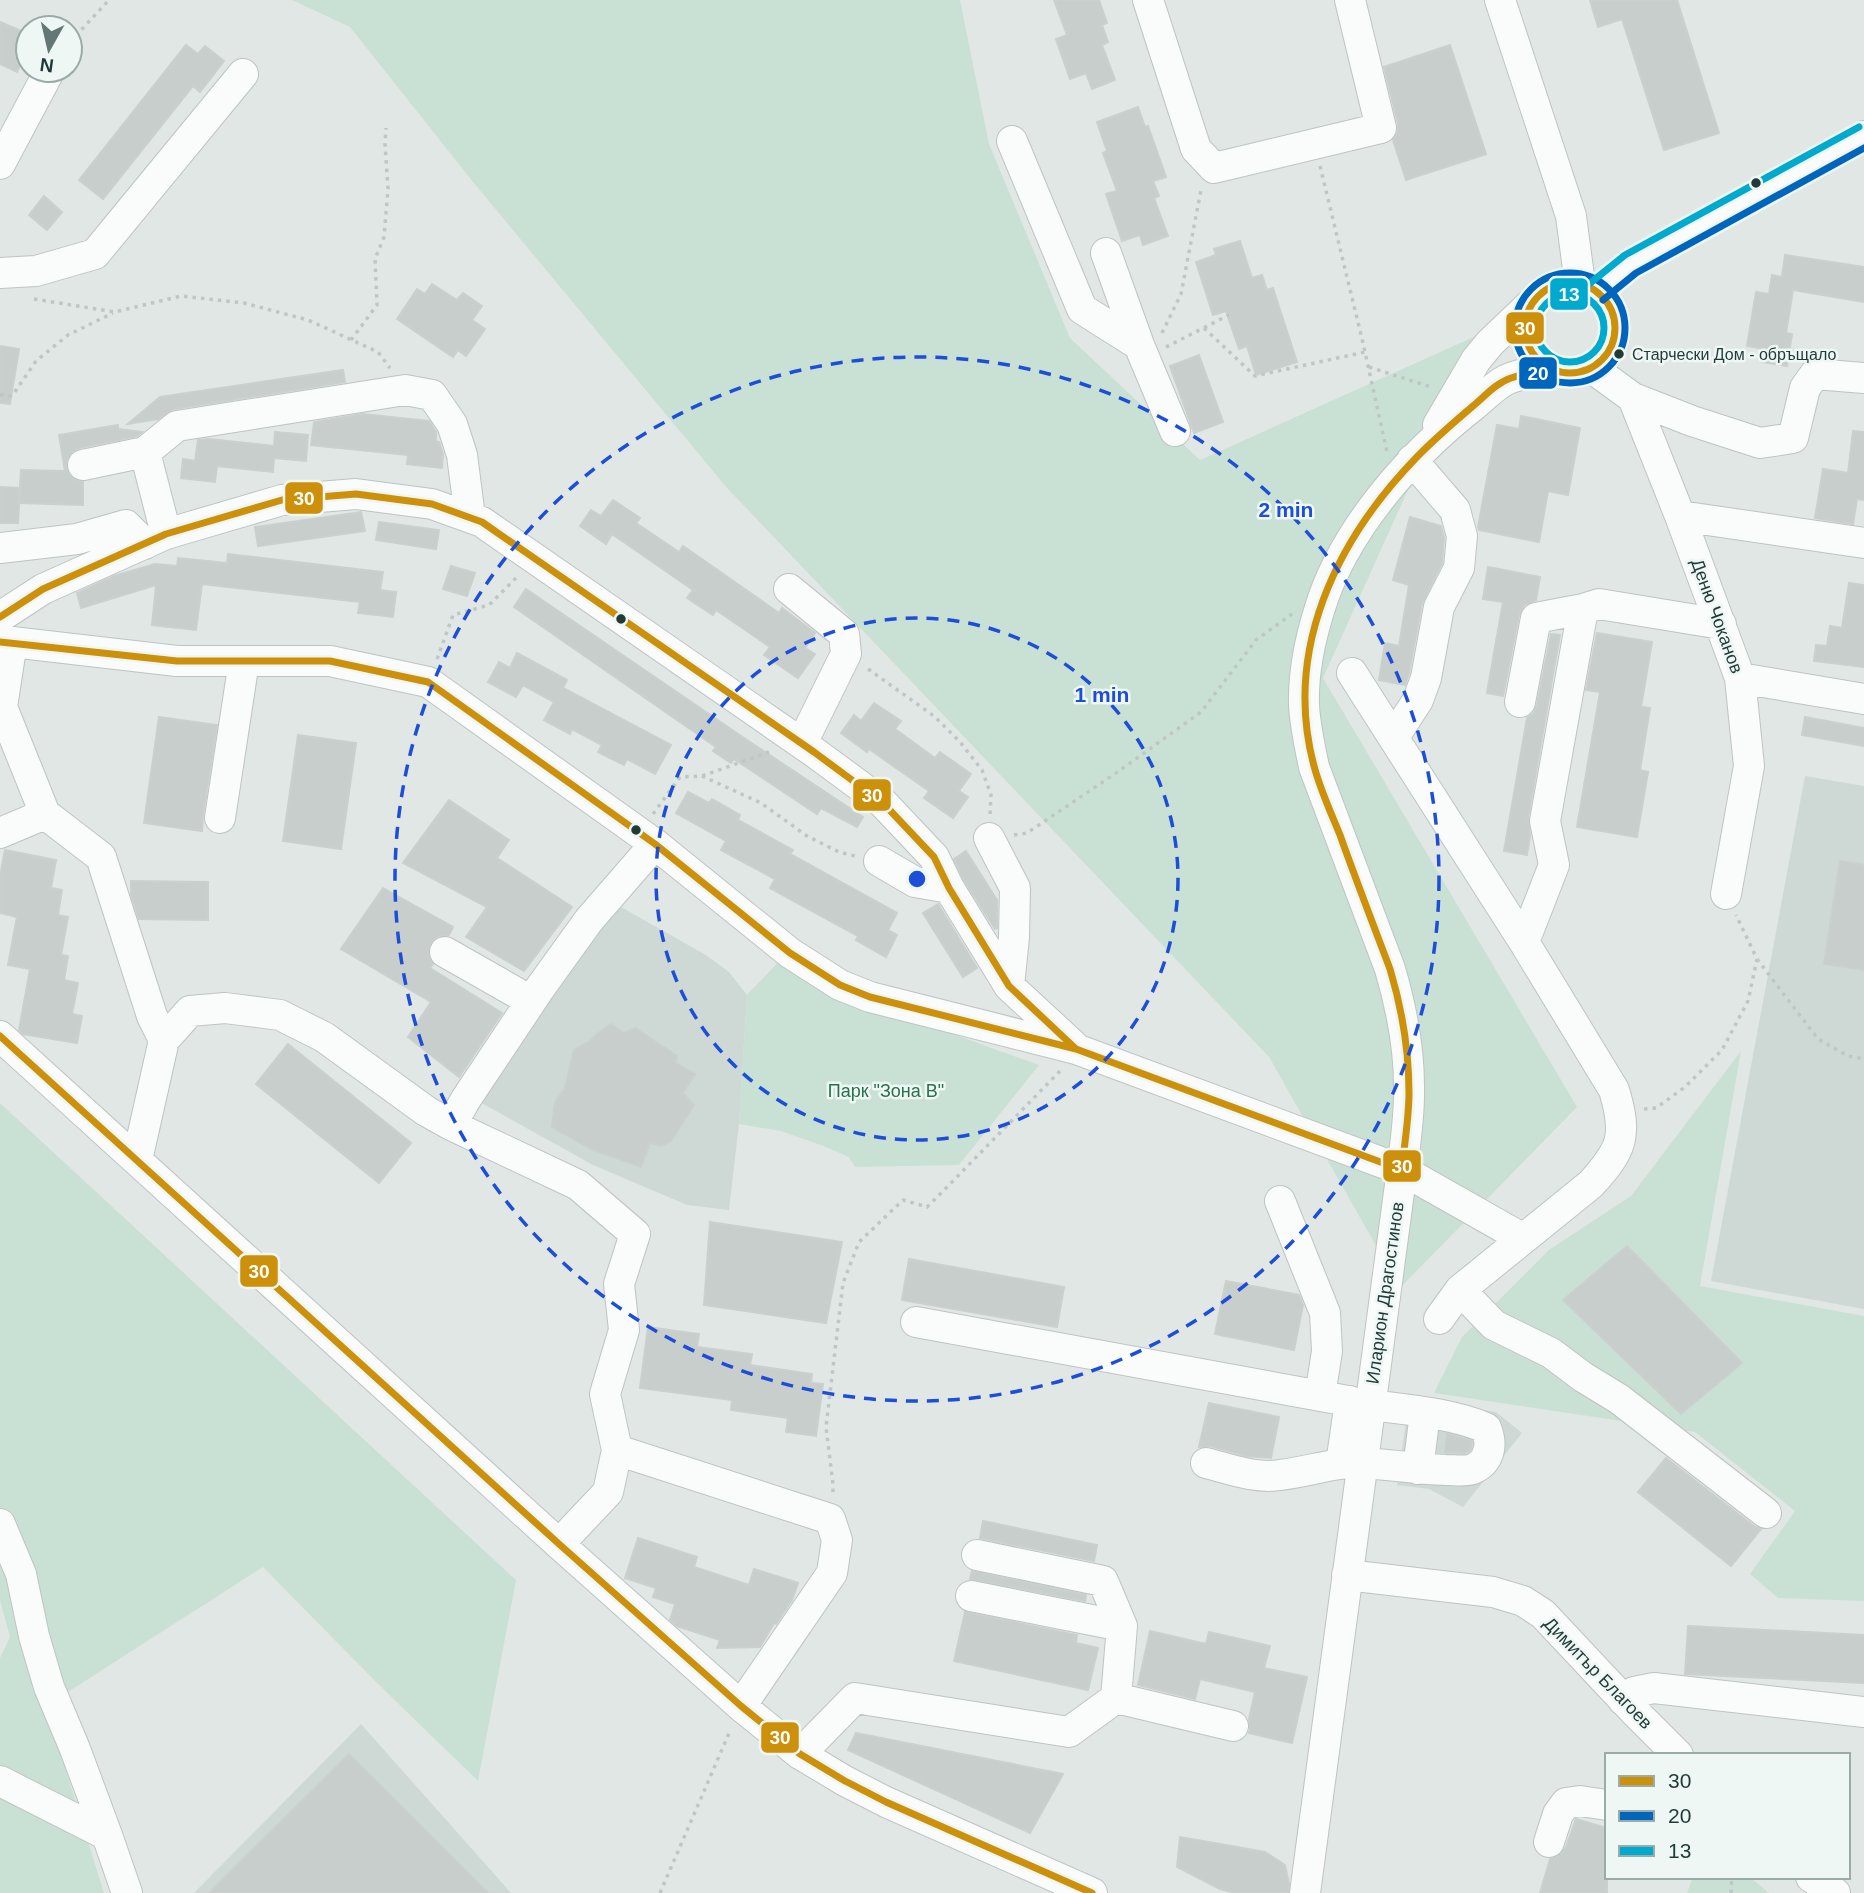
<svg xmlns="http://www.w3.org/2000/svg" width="1864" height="1893" viewBox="0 0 1864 1893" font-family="Arial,sans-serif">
<rect width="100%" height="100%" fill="#e1e7e5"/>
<path fill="#ced9d6" d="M1805,776L1864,786V1309L1711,1281Z
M612,902L706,955L729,972L747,995L739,1124L729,1210L687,1205L593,1165L478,1101Z
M1409,1399L1496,1412L1522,1433L1463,1507L1429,1489L1397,1485Z
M361,1724L511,1893H194Z"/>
<path fill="#c9e1d4" d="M292,0H960L989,144L1070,338L1200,460L1478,335L1323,678L1577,1107L1400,1288L1269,1057L727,488L473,182L350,27Z
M784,956L844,995L1039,1065L959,1165L855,1167L849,1157L826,1147L781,1131L739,1124L747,995Z
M1741,1051L1700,1286L1864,1316V1601L1778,1598L1750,1574L1795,1511L1695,1432L1434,1393L1462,1337L1549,1250L1631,1196Z
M0,1103L516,1580L478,1781L374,1680L263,1567L46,1706L104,1893H0V1658L10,1637L0,1600Z
M1693,1877H1750L1769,1893H1687Z"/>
<path fill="#c8cecc" stroke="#cad0ce" stroke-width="2" d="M1054,0H1099L1107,23L1102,25L1108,42L1102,45L1115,80L1092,89L1086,73L1070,79L1056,39L1067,35Z
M1590,0H1677L1719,133L1664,150L1622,19L1598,27Z
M0,22L28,34V48L17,72L0,64Z
M186,45L198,54L205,46L224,61L200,92L193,86L103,199L79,180Z
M1450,45L1486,154L1406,180L1393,140L1398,132V124L1384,67Z
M1138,107L1145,127L1148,126L1166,177L1153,181L1159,196L1154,198L1168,236L1143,245L1140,235L1122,241L1106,194L1117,191L1103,153L1107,151L1097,122Z
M44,196L62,212L47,230L29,215Z
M1240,241L1252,278L1262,275L1267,290L1273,288L1297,362L1256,375L1247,346L1239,349L1226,311L1213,315L1196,262L1216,255L1214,249Z
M1785,255L1864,267V302L1793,290L1786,333L1792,334L1787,366L1762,362L1764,349L1747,346L1756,292L1769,294L1772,275L1782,277Z
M432,284L457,300L463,293L482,306L472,320L485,329L466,356L458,350L453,357L397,319L417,289L425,294Z
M0,346L19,349L10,404L0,403Z
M1199,355L1223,422L1194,433L1170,366Z
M343,370L345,382L174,409L158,419L128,424L160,397Z
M362,414L429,421L436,432V442H439L443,454L442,468L407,464L408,455L311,445L314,422Z
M1521,416L1580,428L1568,495L1548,491L1539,542L1479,530L1478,527L1497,425L1519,429Z
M118,425V429L142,432L137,436L79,448L72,452L67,459L66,468L70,476L77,481L83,482V505L19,503L21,470L65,471L59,435Z
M1853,431L1864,432V500L1857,499L1853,524L1815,518L1823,469L1848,473Z
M275,432L308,435L306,461L274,458L273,472L217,466L215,482L181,478L183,459L195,461L198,440L209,439L274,446Z
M0,487L20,488L18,523H0Z
M613,500L640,518L636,523L679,552L683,546L779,613L782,608L815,633L805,648L815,654L798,678L764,655L770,647L716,610L713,615L687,598L693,590L612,534L606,544L580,526L591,510L601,516Z
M361,512L365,531L258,546L255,527Z
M1410,517L1441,526L1444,538L1442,563L1422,603L1409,673L1405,685L1379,680L1385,643L1399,646L1409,585L1393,580Z
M379,522L439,530L436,549L376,540Z
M228,554L383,572L380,590L396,592L393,617L358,613L360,602L202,584L196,630L152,625L156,585L81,608L77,593L114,576L155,564L177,566L178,558L227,563Z
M451,566L475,573L467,596L443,589Z
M1488,567L1540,577L1536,600L1524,605L1519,615L1503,696L1487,693L1503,602L1483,599Z
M1849,583L1864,585V667L1814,661L1816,645L1827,646L1830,626L1842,628Z
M526,589L747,740L863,817L857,827L821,808L817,814L734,759L731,763L713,751L716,747L514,607Z
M1597,633L1652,642L1641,707L1650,708L1640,770L1648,772L1637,837L1577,827L1600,692L1586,690Z
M1551,634L1560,635L1528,818L1530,836L1527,855L1504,851L1527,718L1534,713L1537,705Z
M517,653L567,680L563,688L671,745L655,774L627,759L624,765L598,752L602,745L572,729L570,734L544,720L554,702L523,685L516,697L488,682L499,662L510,668Z
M874,703L901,721L895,729L935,758L940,752L971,774L959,791L968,797L953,818L924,798L929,791L869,749L867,752L841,733L854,715L861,721Z
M159,717L217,725L203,815L202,831L144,823Z
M1805,717L1864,728V746L1802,735Z
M298,735L356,743L341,849L283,841Z
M688,792L709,803L712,799L740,815L738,820L793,850L790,854L897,913L888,930L897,935L886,957L856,940L858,936L770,888L775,879L721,850L726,841L676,813Z
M449,800L509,840L497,858L572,907L524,971L466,937L487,907L403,863Z
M5,850L56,860L51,888L62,890L58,915L68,917L61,955L68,956L64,980L78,983L72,1014L82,1016L77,1043L23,1034L19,1030L30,969L8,965L17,917L0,913V876Z
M966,851L997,900V928L995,929L964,880L954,859Z
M1840,861L1864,865V970L1824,964Z
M131,881L208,882V920L139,919L131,894Z
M383,888L453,927L449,935L437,937L430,944L428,953L433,964L430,968L502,1013L459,1077L408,1037L431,1002L341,949Z
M938,904L977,968L963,977L923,913Z
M611,1024L624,1033L635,1028L677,1056L676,1063L695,1074L683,1093L694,1105L671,1141L661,1146L650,1143L641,1167L591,1149L552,1127L555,1102L565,1088L574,1050L590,1041L597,1034Z
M288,1044L411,1143L379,1183L256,1084Z
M710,1222L842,1242L826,1323L704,1305Z
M1627,1246L1742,1363L1681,1414L1563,1300Z
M909,1259L1064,1287L1057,1327L902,1300Z
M1226,1281L1299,1295L1303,1305L1294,1350L1215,1334Z
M648,1327L699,1334L697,1347L752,1354L750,1365L812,1374L811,1383L823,1384L816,1436L786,1432L788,1418L731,1410L732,1400L640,1388Z
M1209,1403L1279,1417L1271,1458L1246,1456L1210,1446L1199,1447Z
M1447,1434L1472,1441L1471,1449L1465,1453L1445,1452Z
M1666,1458L1755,1527L1761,1529L1731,1566L1638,1492Z
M983,1521L1097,1545L1094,1561L980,1538Z
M638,1538L697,1557L694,1567L749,1585L754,1569L798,1583L792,1600L776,1624L774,1623L760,1647L717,1648L720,1640L677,1626L670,1620L675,1604L653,1597L656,1588L625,1578Z
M972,1571L1086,1595L1085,1601L970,1579Z
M965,1612L1077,1635L1076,1643L1098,1648L1088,1690L954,1661Z
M1688,1626L1864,1635V1683L1685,1674Z
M1150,1631L1206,1644L1209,1632L1270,1646L1264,1668L1307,1677L1292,1743L1249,1733L1250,1729L1249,1719L1255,1692L1200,1679L1195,1699L1138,1685Z
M856,1733L1063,1774L1030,1833L848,1750Z
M349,1754L488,1893H209Z
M1576,1819L1607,1828V1893H1540L1550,1859L1561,1854L1566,1847Z
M1180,1837L1265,1852L1285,1865L1289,1884L1288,1893H1236L1220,1889L1177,1867Z"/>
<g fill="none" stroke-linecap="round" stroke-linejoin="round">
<g stroke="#bec4c2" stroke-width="32">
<path id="minor" d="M1148,0L1196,149L1214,168L1381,128L1350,0
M1500,0L1571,216L1580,284
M1012,141L1082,309L1139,345L1175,431
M0,164L50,70
M1106,253L1139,345
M0,273L36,271L95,254L243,74
M1525 328a45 45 0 1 1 90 0a45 45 0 1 1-90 0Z
M1596,292L1630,264L1864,136
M1592,368L1633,398L1680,516L1740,678L1749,766L1726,894
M1633,398L1692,421L1760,443L1793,438L1805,388L1815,374L1864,378
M1438,425L1476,360L1490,343L1533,302
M145,452L166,534
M83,465L145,452L177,426L405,390L432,395L452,424L462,455L470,517
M1680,516L1864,543
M0,548L77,539L126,525L145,544
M789,589L844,634L846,654L802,743
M0,617L43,589L166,534L282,500L356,494L432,504L482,522L814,752L883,803L934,857L949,888L1009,986L1074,1046
M0,642H12L177,661H330L428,682L655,844L790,953L840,985L870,997L1076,1049L1402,1170L1522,1238
M12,642L2,707L45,814L101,857L152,1016L164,1040
M1352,673L1524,942L1614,1090C1628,1136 1622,1150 1591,1184L1460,1290L1439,1319
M1740,678L1864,699
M1520,702L1536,618L1583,609
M1394,737L1418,700L1426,678L1439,607L1459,568L1462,536L1455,510L1412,460
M220,818L244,661
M0,833L45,814
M989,838L1015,888L1014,937L1009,986
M879,861L915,882L949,888
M1524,942L1554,865L1545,821L1583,609L1599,604L1721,624
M445,952L531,1001
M0,1036L559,1544L741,1706L800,1754L845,1781L886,1802L1092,1893
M451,1125L466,1099L540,988L589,920L655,844
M137,1160L164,1040L190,1011L225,1008L280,1015L324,1037L426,1111L451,1125L578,1185L635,1234L619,1284L624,1330L605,1394L617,1450L608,1492L559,1544
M1280,1201L1325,1313L1327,1351L1320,1396
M1460,1290L1494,1325L1551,1353L1583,1377L1619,1399L1766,1513
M916,1322L1370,1405C1409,1410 1450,1413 1486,1428C1493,1445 1490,1461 1473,1469C1465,1472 1455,1470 1446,1470C1419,1469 1392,1465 1365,1463C1337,1461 1308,1472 1280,1475C1255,1479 1230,1469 1206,1463
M617,1450L830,1519L837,1540L832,1573L741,1706
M1341,1464L1350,1401
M1418,1469L1425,1413
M0,1524L21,1574L34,1636L49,1687L75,1749L107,1835
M1347,1575L1493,1592L1523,1601L1543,1614L1636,1713L1678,1755
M971,1596L1122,1626
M1116,1698L1233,1726
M1623,1700L1634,1692L1654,1688L1864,1712
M800,1754L855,1698L1069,1732L1116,1698L1122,1626L1103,1581L977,1555
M0,1781L107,1835L127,1893
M1549,1842L1558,1814L1566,1803L1580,1801L1607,1805
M1811,1877L1835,1893
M1305,1893L1402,1170C1405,1145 1409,1120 1409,1094C1410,1052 1402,1010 1390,969L1314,767C1310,747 1305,726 1304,705C1303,674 1310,640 1319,611C1342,532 1410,455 1473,406C1484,397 1494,386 1506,380C1520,373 1537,372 1553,370"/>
</g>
<path stroke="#bfc7c6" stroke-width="3.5" stroke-dasharray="3.5 5" stroke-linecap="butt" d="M70,42L109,0
M1320,166L1363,343L1387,452
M34,299L115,312L181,296L244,303L308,320L378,352L390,368
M1204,328L1255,376L1365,352
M1162,333L1181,294L1201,190
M351,340L377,305L375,259L384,237L388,189L385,144L386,128
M1166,347L1229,315
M1369,367L1431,387
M0,395L12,396L36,361L68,335L113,313
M437,659L453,615L489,605L516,578
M868,669L934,716L960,742L982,770L991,795L990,814
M702,776L761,803L807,836L839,852L855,856
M653,814L680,777L702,776L769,752
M1014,835L1027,833L1119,771L1201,712L1256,640L1292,614
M1757,959L1818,1039L1848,1056L1864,1059
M1644,1109L1656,1108L1685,1087L1722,1050L1748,1001L1757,959L1736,915
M833,1492V1484L826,1427L843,1283L859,1242L903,1200L927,1207L953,1181L1060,1071
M660,1893L730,1731
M1731,1893L1732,1877"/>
<use href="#minor" stroke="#fafbfb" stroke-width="30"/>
<g stroke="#eef7f4" stroke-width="12">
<path id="bus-1" d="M1525 328a45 45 0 1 1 90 0a45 45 0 1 1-90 0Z
M0,617L43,589L166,534L282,500L356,494L432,504L482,522L814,752L883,803L934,857L949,888L1009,986L1076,1049
M0,642L177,661H330L428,682L655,844L790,953L840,985L870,997L1076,1049L1402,1170C1404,1145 1409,1119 1409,1093C1409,1051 1402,1009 1390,969C1373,924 1356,880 1340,835C1331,813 1320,789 1314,766C1283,650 1336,541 1415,459C1433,440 1453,423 1473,406C1485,396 1496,383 1511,378C1525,373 1539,372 1553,370
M0,1036L559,1544L741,1706L800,1754L845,1781L886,1802L1092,1893"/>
</g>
<g stroke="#eef7f4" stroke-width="12">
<path id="bus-2" d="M1515 328a55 55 0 1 1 110 0a55 55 0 1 1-110 0Z
M1603,300L1636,273L1864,148"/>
</g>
<g stroke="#eef7f4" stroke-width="12">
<path id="bus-3" d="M1589,284L1625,255L1859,127
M1536 328a34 34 0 1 1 68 0a34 34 0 1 1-68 0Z"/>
</g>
<use href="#bus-1" stroke="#cc900b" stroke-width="7"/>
<use href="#bus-2" stroke="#0065bd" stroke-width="7"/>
<use href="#bus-3" stroke="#00a9ce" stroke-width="7"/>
</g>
<g fill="none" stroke="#1d4ed8" stroke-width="3.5" stroke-dasharray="12 9">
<circle cx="917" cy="879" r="261"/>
<circle cx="917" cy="879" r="522"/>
</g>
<g fill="#1f3a37" stroke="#eef7f4" stroke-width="2.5">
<circle cx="1756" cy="183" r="6"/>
<circle cx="1619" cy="354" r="6"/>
<circle cx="621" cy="619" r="6"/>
<circle cx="636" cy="830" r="6"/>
</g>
<g text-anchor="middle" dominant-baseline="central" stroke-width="5" stroke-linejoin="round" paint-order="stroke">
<g font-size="16" fill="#1f3a37" stroke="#eef7f4" text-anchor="start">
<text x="1632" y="354">Старчески Дом - обръщало</text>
</g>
<g font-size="18" fill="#1f3a37" stroke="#eef7f4">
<text transform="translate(1717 616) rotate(70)">Деню Чоканов</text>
<text transform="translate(1385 1293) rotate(-82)">Иларион Драгостинов</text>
<text transform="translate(1598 1673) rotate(46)">Димитър Благоев</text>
</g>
<g font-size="18" fill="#28714f" stroke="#eef7f4">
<text x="886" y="1091">Парк "Зона В"</text>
</g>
</g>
<circle cx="917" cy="879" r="10" fill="#1d4ed8" stroke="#eef7f4" stroke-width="3.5"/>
<g font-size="21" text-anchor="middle" font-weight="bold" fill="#1d4ed8" stroke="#eef7f4" stroke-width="5" stroke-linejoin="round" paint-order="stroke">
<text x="1286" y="517">2 min</text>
<text x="1102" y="702">1 min</text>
</g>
<g stroke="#eef7f4" stroke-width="2.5">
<rect x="1549" y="277" width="40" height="34" rx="7" fill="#00a9ce"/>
<rect x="1505" y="311" width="40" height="34" rx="7" fill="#cc900b"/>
<rect x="1518" y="356" width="40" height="34" rx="7" fill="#0065bd"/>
<rect x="284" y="481" width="40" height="34" rx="7" fill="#cc900b"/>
<rect x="852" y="778" width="40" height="34" rx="7" fill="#cc900b"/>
<rect x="1382" y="1149" width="40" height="34" rx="7" fill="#cc900b"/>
<rect x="239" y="1254" width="40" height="34" rx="7" fill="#cc900b"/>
<rect x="760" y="1721" width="40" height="33" rx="7" fill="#cc900b"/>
</g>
<g font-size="19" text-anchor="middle" font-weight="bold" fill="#fff">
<text x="1569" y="301">13</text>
<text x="1525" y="335">30</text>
<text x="1538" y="380">20</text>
<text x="304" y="505">30</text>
<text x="872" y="802">30</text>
<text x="1402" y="1173">30</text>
<text x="259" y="1278">30</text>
<text x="780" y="1744">30</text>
</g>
<rect x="1605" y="1753" width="245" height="126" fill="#eef7f4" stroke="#9baba8" stroke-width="2"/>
<rect x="1619" y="1776" width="35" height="10" fill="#cc900b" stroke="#9baba8" stroke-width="2"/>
<text x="1668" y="1788" font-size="21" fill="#1f3a37">30</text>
<rect x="1619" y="1811" width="35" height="10" fill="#0065bd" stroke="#9baba8" stroke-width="2"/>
<text x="1668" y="1823" font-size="21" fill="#1f3a37">20</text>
<rect x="1619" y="1846" width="35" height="10" fill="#00a9ce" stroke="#9baba8" stroke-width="2"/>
<text x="1668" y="1858" font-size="21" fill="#1f3a37">13</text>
<g transform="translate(49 49) rotate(188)"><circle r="33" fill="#eef7f4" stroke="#9baba8" stroke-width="2"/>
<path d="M0-5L12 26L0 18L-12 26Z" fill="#637774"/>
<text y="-10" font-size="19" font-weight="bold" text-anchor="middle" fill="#1f3a37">N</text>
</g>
</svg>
